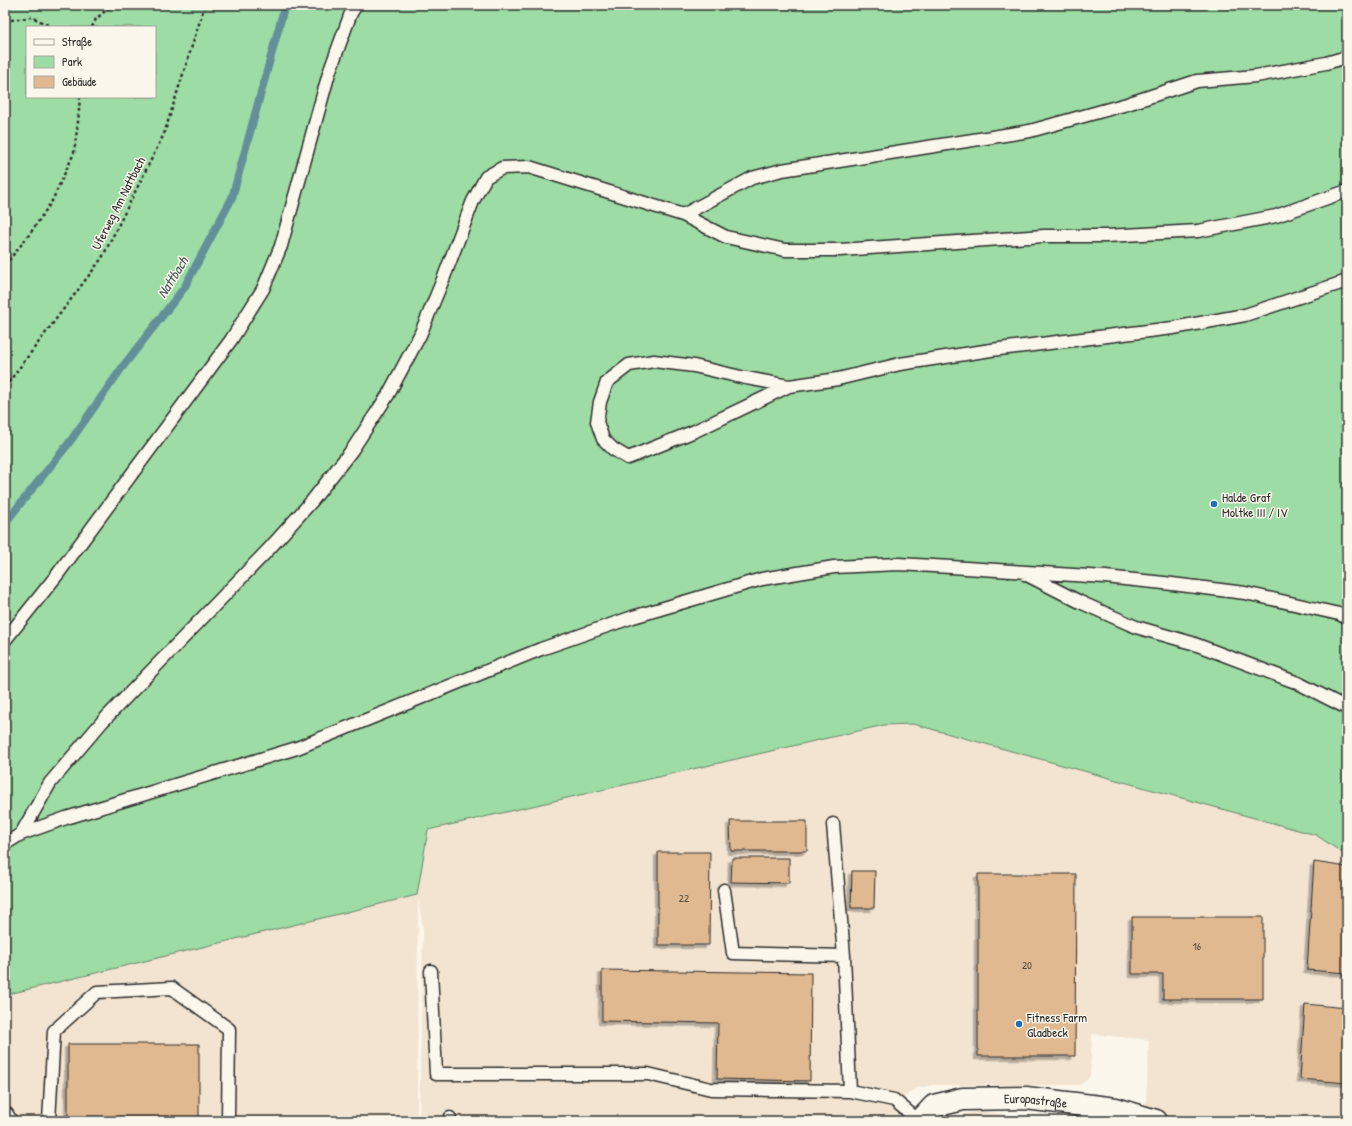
<svg xmlns="http://www.w3.org/2000/svg" width="1352" height="1126" viewBox="0 0 1352 1126" font-family="'Patrick Hand',sans-serif">
<defs>
<filter id="shadow"><feDropShadow dx="-3.5" dy="3.5" stdDeviation="0" flood-color="#0004"/></filter>
</defs>
<rect width="100%" height="100%" fill="#fbf7ec"/>
<filter id="ink" filterUnits="userSpaceOnUse"><feTurbulence type="fractalNoise" baseFrequency=".025" numOctaves="2"/><feDisplacementMap in="SourceGraphic" scale="8" xChannelSelector="R" yChannelSelector="G"/><feConvolveMatrix kernelMatrix="1 2 1 2 8 2 1 2 1" color-interpolation-filters="sRGB"/></filter>
<g filter="url(#ink)">
<path fill="#f3e4d1" d="M912,724L1316,835L1347,856V1121H1145L1149,1040L1092,1034L1090,1076L1086,1081L1080,1085H933L918,1088L910,1092L903,1099L898,1111L899,1121H419L423,930L418,899L417,1121H5V995L28,989L427,830L884,725Z
M979,1111L994,1113L1043,1121H946L955,1116Z"/>
<path fill="#9ddca4" stroke="#648468" fill-rule="evenodd" d="M5,5H1347V856L1316,835L913,724L884,725L428,830L417,895L5,995ZM27,27H155V97H27Z"/>
<g fill="none" stroke-linecap="round" stroke-linejoin="round">
<path stroke="#62909a" stroke-width="8" d="M5,523L69,443L124,365L184,288L232,198L285,5"/>
</g>
<path fill="#e1b991" stroke="#2b2b2b" filter="url(#shadow)" d="M730,821H807V851H731Z
M658,852H710L709,945H658Z
M732,858H789V883L731,882Z
M1314,862L1347,867V973L1307,970Z
M852,871H875L874,908H851Z
M978,874H1076L1075,1056H978Z
M1132,917H1263V999H1163V974H1132Z
M602,970L811,973L810,1081L717,1079L718,1023L602,1021Z
M1305,1004L1347,1008V1083L1300,1079Z
M68,1044H199V1121H68Z
M590,1118L683,1119V1121H590Z"/>
<g fill="none" stroke-linecap="round" stroke-linejoin="round">
<g stroke="#2b2b2b" stroke-width="15">
<path id="service" d="M683,215L752,178L782,170L1030,131L1127,104L1197,81L1256,76L1326,63L1347,57
M789,386L741,377L694,366L654,361L629,365L607,382L600,402L597,422L603,439L613,449L628,458L695,431L789,386L838,379L900,364L991,350L1173,328L1245,315L1347,281
M1025,574L1080,602L1136,627L1192,643L1298,683L1347,708
M5,640L57,575L231,340L263,289L281,246L329,73L351,13L356,5
M833,824L844,956
M21,834L50,783L102,722L268,550L312,501L352,450L388,395L420,335L444,277L473,201L486,177L502,168L529,167L683,215L726,237L785,250H840L1044,236H1106L1198,231L1276,216L1347,191
M5,844L21,834L66,818L297,748L541,649L633,617L762,579L834,567L898,564L951,567L1105,577L1164,583L1245,593L1339,614L1347,618
M724,890L733,953L844,956L850,1091
M431,971L436,1074H648L711,1089L850,1091L894,1100L919,1121
M5,1113L7,1114L11,1121
M49,1121L54,1031L97,992L172,988L229,1029L228,1121
M450,1121V1118"/>
</g>
<g stroke="#2b2b2b" stroke-width="25">
<g id="minor">
<path id="s1" d="M920,1121L934,1106L963,1099L1026,1098L1116,1109L1156,1121"/>
</g>
</g>
<path stroke="#2b2b2b" stroke-width="2.5" stroke-dasharray="3 3" stroke-linecap="butt" d="M5,21L32,17L52,27
M92,27L96,19L112,5
M5,265L29,235L52,201L74,153L78,122L80,97
M5,387L102,258L164,134L205,5"/>
<use href="#service" stroke="#fbf7ec" stroke-width="12"/>
<use href="#minor" stroke="#fbf7ec" stroke-width="22"/>
</g>
</g>
<g fill="#1f6fb2" stroke="#fbf7ec" stroke-width="1.5">
<circle cx="1214" cy="504" r="4"/>
<circle cx="1019" cy="1024" r="4"/>
</g>
<g text-anchor="middle" dominant-baseline="central" stroke-width="3" stroke-linejoin="round" paint-order="stroke">
<g font-size="11" fill="#584e44">
<text x="684" y="898">22</text>
<text x="1197" y="946">16</text>
<text x="1027" y="965">20</text>
</g>
<g font-size="13" fill="#2b2b2b" stroke="#fbf7ec">
<text transform="translate(118 203) rotate(-63)">Uferweg Am Nattbach</text>
<text stroke="none"><textPath href="#s1" startOffset="123">Europastraße</textPath></text>
</g>
<g font-size="13" fill="#2b2b2b" stroke="#fbf7ec" text-anchor="start">
<text x="1222" y="497">Halde Graf<tspan x="1222" dy="15">Moltke III / IV</tspan></text>
<text x="1027" y="1017">Fitness Farm<tspan x="1027" dy="15">Gladbeck</tspan></text>
</g>
<g font-size="14" font-style="italic" fill="#425559" stroke="#fbf7ec">
<text transform="translate(172 277) rotate(-58)">Nattbach</text>
</g>
</g>
<rect width="1352" height="1126" fill="none" stroke="#fbf7ec" stroke-width="20"/>
<rect x="10" y="10" width="1332" height="1106" fill="none" stroke="#2b2b2b" stroke-width="1.5" filter="url(#ink)"/>
<rect x="26" y="26" width="130" height="72" fill="#fbf7ec" stroke="#a8a59f"/>
<rect x="34" y="39" width="20" height="6" fill="#fbf7ec" stroke="#a8a59f"/>
<text x="62" y="46" font-size="12" fill="#2b2b2b">Straße</text>
<rect x="34" y="56" width="20" height="12" fill="#9ddca4" stroke="#a8a59f"/>
<text x="62" y="66" font-size="12" fill="#2b2b2b">Park</text>
<rect x="34" y="76" width="20" height="12" fill="#e1b991" stroke="#a8a59f"/>
<text x="62" y="86" font-size="12" fill="#2b2b2b">Gebäude</text>
</svg>
